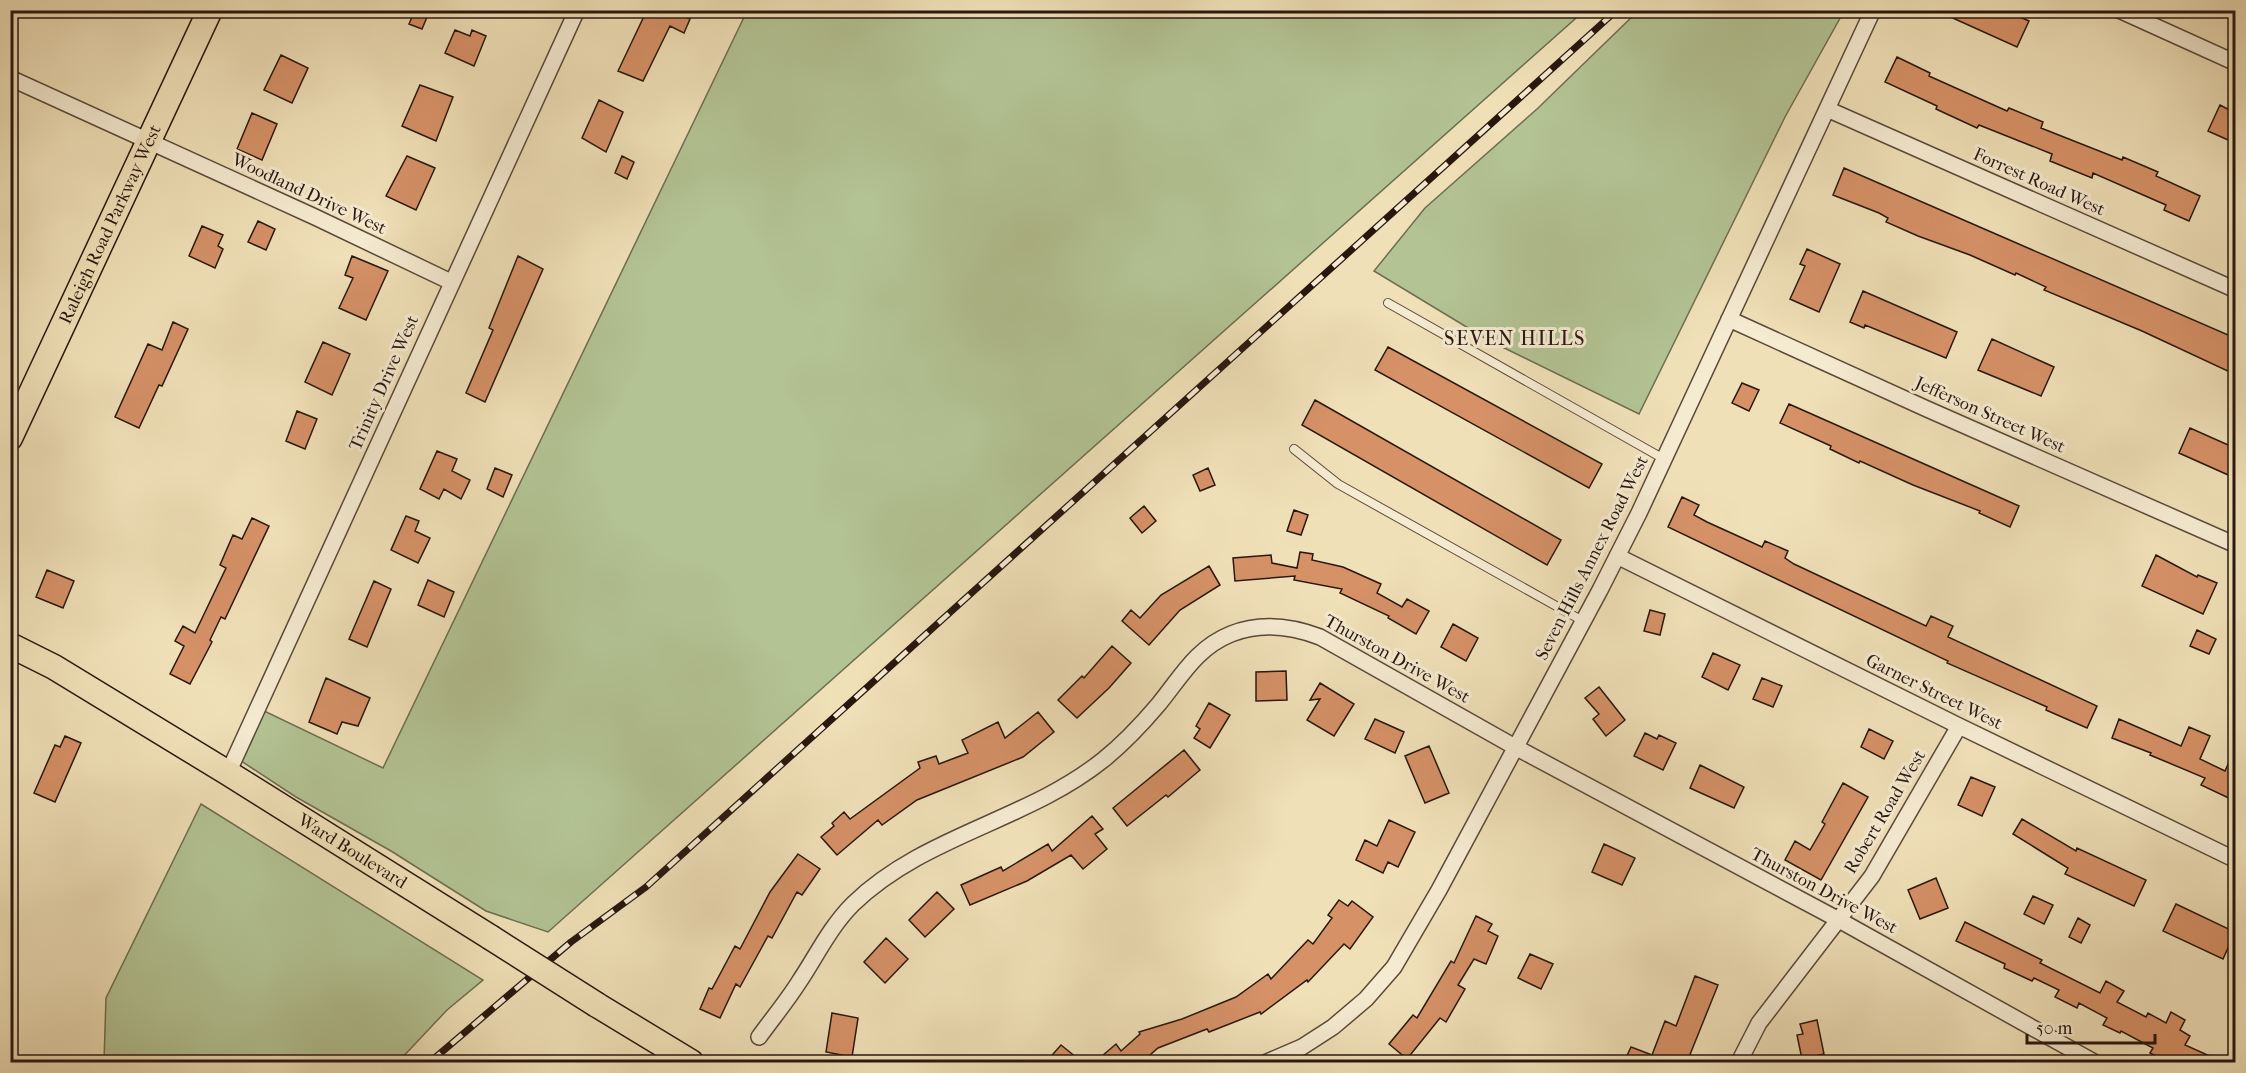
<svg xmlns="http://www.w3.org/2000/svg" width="2246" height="1073" viewBox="0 0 2246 1073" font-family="'IM FELL French Canon',serif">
<rect width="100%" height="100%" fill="#f0e0b8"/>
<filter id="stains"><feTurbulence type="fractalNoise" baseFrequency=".00333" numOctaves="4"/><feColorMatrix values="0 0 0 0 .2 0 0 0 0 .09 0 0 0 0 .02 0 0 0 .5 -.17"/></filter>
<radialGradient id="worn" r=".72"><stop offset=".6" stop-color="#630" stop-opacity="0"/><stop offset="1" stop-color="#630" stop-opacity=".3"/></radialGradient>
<path fill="#b3c394" stroke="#6e6d52" stroke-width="1.5" d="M747,11H1584L548,932L486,911L391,851L296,797L235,757L258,708L383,768Z
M1638,11H1844L1785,117L1639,414L1488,340L1374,271L1425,208L1537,109Z
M201,804L483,980L447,1010L398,1062H104L106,998Z"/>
<path fill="#d69167" stroke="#28170f" stroke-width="1.5" d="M415,10H430L422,29L409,24Z
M647,10H672L690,19L684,33L670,26L643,81L618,71Z
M1935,10H2004L2029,21L2017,47Z
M455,30L470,36L472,30L486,36L474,66L445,53Z
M281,55L308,68L292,103L264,90Z
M1897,57L1930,73L1929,76L2007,111L2009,108L2043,122L2041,128L2122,160L2123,157L2158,172L2156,176L2200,196L2189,221L2164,210L2166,205L2093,173L2092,178L2050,161L2052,154L1979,125L1977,128L1936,109L1937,106L1885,82Z
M420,85L453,97L436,141L402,126Z
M599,100L623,112L606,152L582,138Z
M2220,105L2235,113V143L2208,131Z
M252,113L277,124L262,160L237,149Z
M407,156L435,168L416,210L386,196Z
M622,156L634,162L627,179L615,173Z
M1844,168L2235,338V365L2232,373L2142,331L2044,290L2046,287L2016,273L2015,275L1970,255L1918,236L1886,222L1888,218L1879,213L1833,195Z
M258,221L275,229L266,250L248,242Z
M202,226L223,235L218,246L223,249L215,268L189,256Z
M1807,249L1840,264L1819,312L1790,299L1805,266L1800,264Z
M352,256L388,271L366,320L339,308L353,278L345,275Z
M518,256L543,269L485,402L466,393L493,330L489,328Z
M1863,291L1957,332L1946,358L1865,325L1864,328L1850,322Z
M173,322L188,329L162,386L159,385L139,428L115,417L148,344L162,350Z
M1992,339L2054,367L2041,396L1978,370Z
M323,342L350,354L332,395L305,382Z
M1388,347L1602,464L1589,488L1375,370Z
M1742,383L1759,390L1749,411L1732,403Z
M1315,400L1561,540L1547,565L1302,425Z
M1789,404L2019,506L2010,527L1979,513L1980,511L1913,485L1860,461L1859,463L1830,449L1831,446L1780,423Z
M297,411L317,419L305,449L286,441Z
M2190,428L2235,448V478L2179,453Z
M437,451L457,459L452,471L470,480L461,499L444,489L439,499L420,489Z
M495,468L512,475L503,497L487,489Z
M1208,468L1215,485L1200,491L1193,475Z
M1682,497L1699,505L1694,515L1707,522L1762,547L1765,541L1788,551L1785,558L1794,564L1926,626L1931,616L1953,626L1948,637L2097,706L2087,728L2046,710L2047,707L1947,663L1948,661L1668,527Z
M1144,506L1156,521L1142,533L1130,518Z
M1294,510L1308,515L1301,535L1287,531Z
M406,516L419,521L415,531L430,538L418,563L391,550Z
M252,518L269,526L225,619L221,617L210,640L212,642L190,684L170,674L184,646L175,641L183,626L195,633L226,568L220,565L233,535L242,539Z
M1300,552L1313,554L1312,560L1343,567L1381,584L1377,593L1402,607L1407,599L1429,611L1416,634L1388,618L1389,616L1340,593L1342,589L1294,580L1295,576L1235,581L1233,558L1271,555L1272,563L1297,568Z
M2156,555L2197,577L2198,575L2217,583L2203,614L2142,586Z
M1209,566L1220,585L1180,610L1149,645L1122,621L1131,610L1140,618L1161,595Z
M47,570L74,581L63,608L36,597Z
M428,580L454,592L444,617L418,605Z
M374,581L391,589L367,647L349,639Z
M1650,610L1665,614L1660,635L1644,631Z
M1453,624L1478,638L1466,661L1441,647Z
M2197,630L2216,639L2209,654L2190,646Z
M1112,646L1131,663L1109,688L1077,718L1058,700L1082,676L1084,678Z
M1713,653L1740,665L1728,690L1702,677Z
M1286,671L1287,700L1256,701V672Z
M326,678L370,698L358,726L342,722L337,734L309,722Z
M1762,678L1782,686L1773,707L1753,699Z
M1320,683L1354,704L1334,736L1307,720L1320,699L1310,700Z
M1599,687L1625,720L1606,736L1593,719L1599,714L1585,698Z
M1209,703L1230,715L1210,748L1194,738L1200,729L1196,726Z
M1038,712L1054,732L1023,757L917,800L882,825L878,820L837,855L821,837L834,826L832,823L844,812L850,819L920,768L918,762L936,756L939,764L968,753L962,740L998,722L1005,738Z
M1375,719L1404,732L1395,753L1365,739Z
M2119,719L2181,746L2189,727L2210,736L2200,759L2225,771L2235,749V801L2201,785L2205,778L2150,755L2151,753L2112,738Z
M1869,729L1893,741L1884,759L1861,747Z
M1645,733L1657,739L1659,735L1676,743L1663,770L1634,756Z
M65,736L81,743L55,802L34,793L55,745L60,747Z
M1429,746L1449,793L1425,803L1405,756Z
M1184,750L1200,770L1168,797L1166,795L1127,826L1113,808Z
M1700,765L1744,787L1734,808L1690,788Z
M1971,777L1995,787L1982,816L1958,805Z
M1843,783L1868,797L1821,880L1785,860L1795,841L1810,850L1825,824L1822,822Z
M1092,816L1103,829L1095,834L1107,849L1083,869L1071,855L1027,881L970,905L961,885L1001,867L1003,871L1048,844L1052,851Z
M2022,819L2076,851L2077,848L2146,880L2134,906L2065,874L2068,868L2013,834Z
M1389,820L1415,832L1398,867L1388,862L1383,873L1356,860L1365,840L1377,846Z
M1604,844L1635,858L1622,885L1592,872Z
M798,854L820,869L802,895L797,892L772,938L768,936L740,987L736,984L720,1018L700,1009L709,988L712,989L735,946L740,949L770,892Z
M1936,878L1948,908L1920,919L1908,890Z
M937,892L954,909L925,937L909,920Z
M2033,896L2053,905L2044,924L2024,914Z
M1339,900L1348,906L1352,901L1373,917L1350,949L1344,944L1308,982L1307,980L1261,1014L1260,1012L1209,1032L1207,1029L1158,1048L1142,1062H1095L1116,1044L1121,1051L1140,1034L1139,1032L1182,1019L1236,997L1268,974L1271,979L1308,940L1313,944L1332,918L1328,915Z
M2176,904L2235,932L2223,959L2163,931Z
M1476,916L1492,924L1488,931L1498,936L1486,964L1474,959L1458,985L1465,989L1446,1022L1440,1018L1407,1059L1389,1044L1413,1015L1417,1018L1451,961L1454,963Z
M2078,918L2090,925L2081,943L2069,937Z
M1965,922L2042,960L2040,963L2100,993L2106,981L2124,991L2117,1002L2146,1017L2148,1013L2166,1023L2171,1012L2185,1020L2180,1030L2190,1036L2185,1045L2223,1062H2168L2150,1053L2153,1048L2121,1031L2120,1033L2103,1025L2107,1018L2079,1003L2077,1008L2055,997L2059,990L2034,978L2032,981L2004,968L2005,964L1956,941Z
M886,938L908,959L885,983L864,962Z
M1530,954L1553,964L1541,989L1518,978Z
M1695,976L1718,985L1687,1062H1624L1631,1047L1652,1055L1665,1021L1676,1026Z
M832,1013L858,1018L852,1057L826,1052Z
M1817,1020L1824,1054L1802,1059L1797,1035L1803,1034L1800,1024Z
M1061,1045L1082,1062H1046Z"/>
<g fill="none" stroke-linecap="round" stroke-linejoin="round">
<g stroke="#5a4939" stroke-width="10">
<path id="service" d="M1388,303L1664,459
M1294,449L1338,484L1583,621"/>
</g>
<g stroke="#5a4939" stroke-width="18">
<path id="minor" d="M2119,10L2236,63
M10,78L315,217L451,282
M1827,109L2236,290
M1729,319L1927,409L2236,545
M1617,556L1959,726L2236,860
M228,773L577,10
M759,1037C772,1019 787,1001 799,982C817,955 830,927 853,904C924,835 1027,821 1103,760C1123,744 1141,725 1158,705C1181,677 1196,648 1231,634C1261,622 1291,626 1320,637L1515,747L1839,920L2094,1062
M1267,1062L1302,1047L1333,1027L1366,999L1394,967L1439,890L1600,590L1639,513L1873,10
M1739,1062L1759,1023L1872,876L1959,726"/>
</g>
<g stroke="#28170f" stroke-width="27">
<g id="primary">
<path id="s1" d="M10,438L210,10"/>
<path id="s2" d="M10,645L54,667L228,773L490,937"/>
<path d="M597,1005L691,1062"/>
</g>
</g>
<use href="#service" stroke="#f5ebd1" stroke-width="8"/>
<use href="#minor" stroke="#f5ebd1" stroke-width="15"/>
<use href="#primary" stroke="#f0e0b8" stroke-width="24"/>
<g stroke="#28170f" stroke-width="7">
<path id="rail" d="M430,1062L571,942L646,887L1617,10"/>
</g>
<use href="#rail" stroke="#f5ebd1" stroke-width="4.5" stroke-dasharray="14" stroke-linecap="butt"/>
<g stroke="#28170f" stroke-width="27" stroke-linecap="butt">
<path id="primary-bridge" d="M490,937L597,1005"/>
</g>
<use href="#primary-bridge" stroke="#f0e0b8" stroke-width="24"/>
</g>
<g text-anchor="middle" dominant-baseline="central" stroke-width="6" stroke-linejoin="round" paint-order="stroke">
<g font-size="18" fill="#28170f" stroke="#f5ebd1">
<text transform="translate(2039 182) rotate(24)">Forrest Road West</text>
<text transform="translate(309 194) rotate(25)">Woodland Drive West</text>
<text stroke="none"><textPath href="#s1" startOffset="236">Raleigh Road Parkway West</textPath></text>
<text transform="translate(384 383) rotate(-66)">Trinity Drive West</text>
<text transform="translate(1990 415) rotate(24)">Jefferson Street West</text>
<text transform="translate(1592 558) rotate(-63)">Seven Hills Annex Road West</text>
<text transform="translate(1397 659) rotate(29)">Thurston Drive West</text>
<text transform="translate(1934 692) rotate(26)">Garner Street West</text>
<text transform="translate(1885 812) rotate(-59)">Robert Road West</text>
<text stroke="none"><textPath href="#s2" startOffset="400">Ward Boulevard</textPath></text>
<text transform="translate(1824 891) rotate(28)">Thurston Drive West</text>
</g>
<g font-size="20" letter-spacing="1.5" fill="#28170f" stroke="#f5ebd1">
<text x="1515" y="338">SEVEN HILLS</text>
</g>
</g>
<rect width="2246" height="1073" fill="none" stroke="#f0e0b8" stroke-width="36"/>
<rect x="12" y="12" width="2222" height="1049" fill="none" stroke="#28170f" stroke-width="3"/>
<rect x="18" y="18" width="2210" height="1037" fill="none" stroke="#28170f" stroke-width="1.5"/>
<path d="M2027 1034v9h128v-9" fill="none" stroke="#28170f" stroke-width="3"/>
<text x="2036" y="1034" font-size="18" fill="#28170f" stroke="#f5ebd1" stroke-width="4.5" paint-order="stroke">50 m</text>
<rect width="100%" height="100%" filter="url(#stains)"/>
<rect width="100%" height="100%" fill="url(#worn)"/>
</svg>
